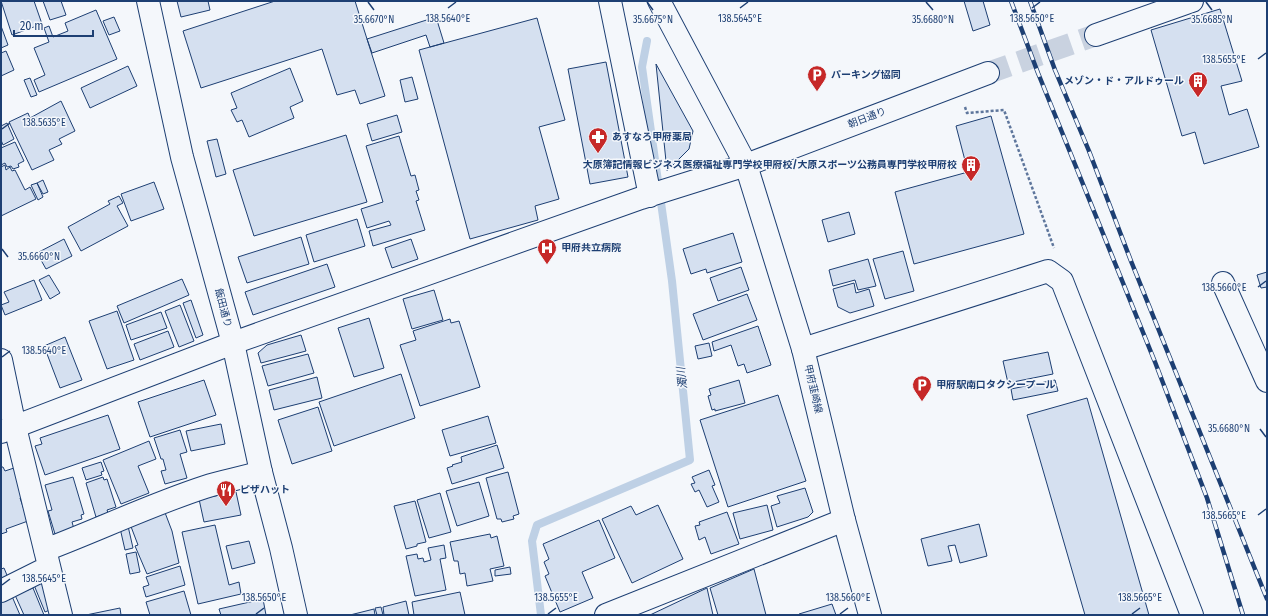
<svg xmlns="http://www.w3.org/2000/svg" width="1268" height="616" viewBox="0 0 1268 616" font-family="'Fira Sans Condensed','Noto Sans JP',sans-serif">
<rect width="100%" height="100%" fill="#f4f7fb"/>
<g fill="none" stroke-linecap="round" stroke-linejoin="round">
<path stroke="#bed0e5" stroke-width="8" d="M541,615L532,541L537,525L690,460L672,281L642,67L647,41"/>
</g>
<path fill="#d5e0f0" stroke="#1d3f73" d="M1,1H34L42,24L12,35Z
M43,1H61L66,15L50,20Z
M177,1H208L210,10L181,17Z
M275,1H355L385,96L360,104L355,90L337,95L322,49L201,88L183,31Z
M964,1H983L990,25L973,31Z
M1220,9L1242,81L1221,86L1229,115L1247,109L1259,147L1204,164L1195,132L1182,136L1151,30Z
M96,10L117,59L39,92L34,80L45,75L34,48L49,42L44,28L49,26L53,37L68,31L65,23Z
M114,17L120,31L109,35L103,21Z
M436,17L444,43L430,47L426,35L372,53L367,39Z
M537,18L565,120L539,127L559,199L535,206L538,220L470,239L419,50Z
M1,26L8,45L1,48Z
M6,51L14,70L1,76V53Z
M606,62L628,177L590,184L568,69Z
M656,64L693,131L689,149L667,171Z
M128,66L137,86L90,108L81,88Z
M290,68L303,101L290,107L294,118L249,137L242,120L237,122L231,110L237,108L231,93Z
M412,77L418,99L405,102L400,80Z
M30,78L37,95L31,97L24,80Z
M61,101L75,131L59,139L62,144L49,150L54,160L32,170L9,122L28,113L30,118Z
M397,115L402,132L372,141L367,124Z
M991,116L1024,234L914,264L895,192L968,172L956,126Z
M7,123L14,139L3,145L1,140V126Z
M346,135L367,202L254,236L233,170Z
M399,136L411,176L415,175L419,190L416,191L419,200L416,201L425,230L373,246L369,231L391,225L389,221L367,228L361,209L383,202L366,146Z
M217,139L226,174L216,177L207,141Z
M15,142L24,161L18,164L19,167L13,169L11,166L7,167L5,163L1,165V148Z
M5,165L6,170L10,167L12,171L15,170L25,190L30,187L36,199L1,216V167Z
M43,180L48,192L43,194L37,183Z
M154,182L164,209L131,221L121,194Z
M37,183L43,197L38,200L31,185Z
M119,196L123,203L117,206L128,226L81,251L68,227L110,204L108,201Z
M849,212L855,234L828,242L822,220Z
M357,219L365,246L314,262L306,235Z
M733,233L742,262L707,273L706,269L691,274L683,249Z
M301,237L309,264L247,283L238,257Z
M64,239L72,256L46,269L37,253Z
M411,239L418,259L392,268L385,248Z
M903,251L914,291L885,299L873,259Z
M868,259L876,286L858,290L855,280L833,286L829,270Z
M327,264L335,287L253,315L245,292Z
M741,267L749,290L718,301L710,278Z
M1267,272V287L1261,288L1257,275Z
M49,275L60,293L50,299L39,280Z
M182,279L189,295L124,323L117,306Z
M34,280L42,300L5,315L1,305L9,302L4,292Z
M854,283L856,293L869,289L874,306L850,313L838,307L833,289Z
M434,290L443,320L412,329L403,299Z
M747,294L757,320L703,340L693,314Z
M191,300L203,335L196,338L183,303Z
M180,305L194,341L179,347L165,311Z
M117,311L134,360L107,369L89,321Z
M161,312L167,328L131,340L126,325Z
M369,318L384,368L354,377L338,328Z
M450,319L451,323L459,321L480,387L420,406L400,345L416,340L413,331Z
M758,326L771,365L747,373L744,364L738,366L731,345L714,351L712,342Z
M168,331L174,347L140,360L134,344Z
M301,335L306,351L261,363L258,353L267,345Z
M65,337L82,380L60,388L44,346Z
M709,343L712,356L698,359L695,346Z
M1048,352L1053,374L1008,383L1003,361Z
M308,354L314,373L268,386L262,366Z
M401,374L415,418L334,446L319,402Z
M317,377L322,398L274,410L269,390Z
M204,380L216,415L150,437L138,402Z
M739,380L745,403L715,411V409L712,410L708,396L711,395L709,389Z
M1055,380L1058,391L1013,400L1011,389Z
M778,395L806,481L728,507L700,420Z
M1087,398L1149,615H1085L1027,415Z
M318,407L332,451L292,464L278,420Z
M108,415L120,449L45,475L35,446L42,444L40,438Z
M488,416L496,443L450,456L442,430Z
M221,424L225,444L191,451L186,431Z
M180,430L187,452L180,454L187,478L165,484L161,471L166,470L163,459H161L154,438Z
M149,441L156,459L138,466L149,493L121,504L103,460Z
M497,445L504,468L452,484L447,468L453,466L452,465L462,462L461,457Z
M101,462L104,471L101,472L102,475L86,480L82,468Z
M1,467H3L5,471L14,468L24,497L20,498L28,521L6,529L7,532L1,534Z
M709,470L715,485L712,486L719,502L707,507L699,490L695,492L691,484L695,483L692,477Z
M508,472L519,514L513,516L514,519L502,522L501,519H497L486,478Z
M73,477L84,514L81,515L82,519L72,522L74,529L55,534L48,511L52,510L45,485Z
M103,477L104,480L107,479L116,507L107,510L108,513L96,517L86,483Z
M479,482L489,516L457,526L446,491Z
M805,488L813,512L808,517L777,527L771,506L780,503L777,496Z
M236,492L241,515L204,522L199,499Z
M440,493L451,532L429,538L417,500Z
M415,501L426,542L417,544V546L406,549L394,506Z
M658,505L683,559L632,583L602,519L631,506L636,515Z
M767,505L773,530L740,539L733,513Z
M164,510L172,531L179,563L147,574L135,546L138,545L130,524Z
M727,512L739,544L711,554L705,537L699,540L695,526L700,525L699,522Z
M599,520L615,558L582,572L593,598L560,612L545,576L549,574L544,562L549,559L543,544Z
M979,524L987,556L960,563L955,545L948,546L952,561L928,566L921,539Z
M215,525L229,585L239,582L241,594L198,604L182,532Z
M128,526L133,548L125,550L120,528Z
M490,534L491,538L497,536L504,566L490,569L493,581L467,586L465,573L460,574L458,561H454L450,542Z
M249,541L255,563L232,569L226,546Z
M444,545L446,558L440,559L446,590L415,596L406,556L417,554L418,559L423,558L424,562L431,560L428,548Z
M136,552L140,572L130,574L126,554Z
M180,566L185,585L146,597L143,587L149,585L146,577Z
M510,567L511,574L495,576V570Z
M4,568L9,580L1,584V569Z
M754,569L766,615H718L710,588Z
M45,580L52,609L45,612L34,585Z
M33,588L44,615H24L15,595Z
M707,588L713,615H650Z
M184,591L191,615H150L146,602Z
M460,592L465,615H414L412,602Z
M11,594L20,615H1V599Z
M263,599L266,615H221L219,609Z
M406,601L409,615H384L383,607Z
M832,604L836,615H799V614Z
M381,607L383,615H377L375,608Z
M120,608L121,615H86Z
M374,609L375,615H350Z"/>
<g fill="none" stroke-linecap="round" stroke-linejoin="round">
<path stroke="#c9d2e0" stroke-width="22" stroke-dasharray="22 11" stroke-linecap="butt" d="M988,73L1096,35"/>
<g stroke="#1d3f73" stroke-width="24">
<path id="minor" d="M610,1L650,196
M1223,283L1267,381
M803,349L1048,271L1062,281L1192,615
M1,360L15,427L61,615
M1,432L233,343L641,198L746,165L659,1
M45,550C98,530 150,505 205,487C223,481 243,478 261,472
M1,591L49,567
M606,615L844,520"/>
</g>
<g stroke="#1d3f73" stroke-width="24">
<path id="major" d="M148,1L182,157L233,343L261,472L281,548L296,615
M1096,35L1192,1
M870,615L844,520L803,349L746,165L988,73"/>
</g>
<path stroke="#5e769c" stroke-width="2.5" stroke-dasharray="3 2" stroke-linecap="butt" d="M965,107L967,113L1004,110L1054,248"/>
<use href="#minor" stroke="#f4f7fb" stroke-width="22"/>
<use href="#major" stroke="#f4f7fb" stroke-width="22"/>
<g stroke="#1d3f73" stroke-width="4.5">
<path id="rail" d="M1011,1L1038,73L1155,362L1207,498L1243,615
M1030,1L1055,70L1089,151L1131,261L1267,599"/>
</g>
<use href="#rail" stroke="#f4f7fb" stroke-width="3" stroke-dasharray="9" stroke-linecap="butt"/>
</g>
<path fill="none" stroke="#1d3f73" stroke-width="1.5" d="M368,2L374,10M647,2L653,10M926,2L933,10M1206,2L1212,10M448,8L456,2M740,8L748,2M1032,8L1040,2M1258,59L1266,53M2,129L10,123M2,249L8,257M1258,287L1266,281M2,357L10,351M1260,429L1266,437M1258,515L1266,509M2,585L10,579M256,614L264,608M548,614L556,608M840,614L848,608M1132,614L1140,608"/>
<defs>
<g id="parking-pin" transform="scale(1)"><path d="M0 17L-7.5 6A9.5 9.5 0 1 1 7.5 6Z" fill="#c62828" stroke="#f4f7fb"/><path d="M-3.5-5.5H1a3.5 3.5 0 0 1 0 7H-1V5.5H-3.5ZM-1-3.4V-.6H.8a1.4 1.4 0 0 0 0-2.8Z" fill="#fff"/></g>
<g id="building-pin" transform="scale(1)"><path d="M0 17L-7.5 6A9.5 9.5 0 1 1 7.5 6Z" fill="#c62828" stroke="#f4f7fb"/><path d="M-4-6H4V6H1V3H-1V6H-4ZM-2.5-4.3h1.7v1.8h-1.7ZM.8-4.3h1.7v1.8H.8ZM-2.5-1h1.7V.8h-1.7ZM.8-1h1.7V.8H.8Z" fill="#fff"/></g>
<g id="pharmacy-pin" transform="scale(1)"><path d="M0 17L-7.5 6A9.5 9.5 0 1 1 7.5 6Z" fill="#c62828" stroke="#f4f7fb"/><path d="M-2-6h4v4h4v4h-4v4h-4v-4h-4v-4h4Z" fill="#fff"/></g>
<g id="hospital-pin" transform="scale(1)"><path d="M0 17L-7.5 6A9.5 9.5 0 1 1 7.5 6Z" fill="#c62828" stroke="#f4f7fb"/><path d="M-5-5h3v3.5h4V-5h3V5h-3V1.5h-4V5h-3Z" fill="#fff"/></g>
<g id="restaurant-pin" transform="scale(1)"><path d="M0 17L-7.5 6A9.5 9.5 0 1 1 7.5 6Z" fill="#c62828" stroke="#f4f7fb"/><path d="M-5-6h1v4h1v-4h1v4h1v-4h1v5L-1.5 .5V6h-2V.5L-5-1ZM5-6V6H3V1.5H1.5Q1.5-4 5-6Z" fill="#fff"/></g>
</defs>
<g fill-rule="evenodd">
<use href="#parking-pin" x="817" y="75"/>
<use href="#building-pin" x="1198" y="81"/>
<use href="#pharmacy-pin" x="598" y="137"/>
<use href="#building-pin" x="971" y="165"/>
<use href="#hospital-pin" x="547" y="248"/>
<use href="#parking-pin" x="922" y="385"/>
<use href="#restaurant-pin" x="226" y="490"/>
</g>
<g text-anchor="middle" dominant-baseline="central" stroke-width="3" stroke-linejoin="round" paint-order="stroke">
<g font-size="10" font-weight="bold" fill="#1d3f73" stroke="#f4f7fb" text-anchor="start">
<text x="831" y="75">パーキング協同</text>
<text x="1184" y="81" text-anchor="end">メゾン・ド・アルドゥール</text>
<text x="612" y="137">あすなろ甲府薬局</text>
<text x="957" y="165" text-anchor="end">大原簿記情報ビジネス医療福祉専門学校甲府校/大原スポーツ公務員専門学校甲府校</text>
<text x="561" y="248">甲府共立病院</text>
<text x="936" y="385">甲府駅南口タクシープール</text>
<text x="240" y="490">ピザハット</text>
</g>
<g font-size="10" fill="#1d3f73" stroke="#f4f7fb">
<text transform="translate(867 118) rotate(-21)">朝日通り</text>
<text transform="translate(223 308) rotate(75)">飯田通り</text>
<text transform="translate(813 389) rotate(77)">甲府韮崎線</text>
</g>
<g font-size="11" font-style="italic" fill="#1d3f73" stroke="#f4f7fb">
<text transform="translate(682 378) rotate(-96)">濁川</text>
</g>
</g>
<g font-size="10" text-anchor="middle" fill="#1d3f73" stroke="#f4f7fb" stroke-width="3" stroke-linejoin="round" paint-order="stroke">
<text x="448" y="22">138.5640°E</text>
<text x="740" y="22">138.5645°E</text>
<text x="1032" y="22">138.5650°E</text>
<text x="1212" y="23">35.6685°N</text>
<text x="374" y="23">35.6670°N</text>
<text x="653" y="23">35.6675°N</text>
<text x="933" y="23">35.6680°N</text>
<text x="1224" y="63">138.5655°E</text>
<text x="44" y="126">138.5635°E</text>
<text x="39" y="260">35.6660°N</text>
<text x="1224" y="291">138.5660°E</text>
<text x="44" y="354">138.5640°E</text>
<text x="1229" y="432">35.6680°N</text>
<text x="1224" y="519">138.5665°E</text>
<text x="44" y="582">138.5645°E</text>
<text x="264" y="601">138.5650°E</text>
<text x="556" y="601">138.5655°E</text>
<text x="848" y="601">138.5660°E</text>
<text x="1140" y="601">138.5665°E</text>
</g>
<rect width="1268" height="616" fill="none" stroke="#1d3f73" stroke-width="4"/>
<path d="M14 30v6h79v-6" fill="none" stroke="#1d3f73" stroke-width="2"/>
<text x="20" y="30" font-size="12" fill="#1d3f73" stroke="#f4f7fb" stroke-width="3" paint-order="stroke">20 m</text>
</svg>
